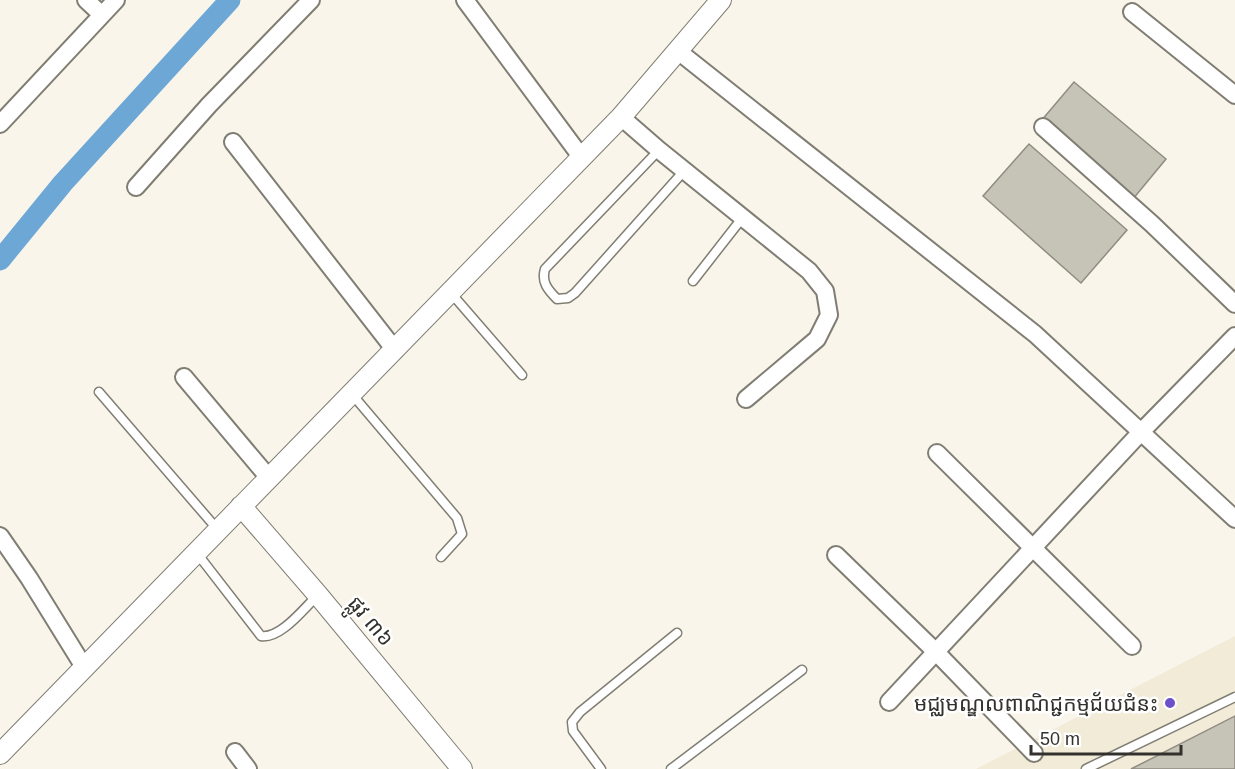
<svg xmlns="http://www.w3.org/2000/svg" width="1235" height="769" viewBox="0 0 1235 769" font-family="Arial,'Noto Sans Khmer',sans-serif">
<rect width="100%" height="100%" fill="#f9f5ea"/>
<path fill="#f1ebd8" d="M1235,636V769H976Z"/>
<g fill="none" stroke-linecap="round" stroke-linejoin="round">
<path stroke="#6ca7d5" stroke-width="21" d="M0,260L63,183L230,0"/>
</g>
<path fill="#c6c3b7" stroke="#908c82" stroke-width="1.5" d="M1074,82L1166,159L1133,199L1041,121Z
M1029,144L1127,230L1081,283L983,196Z
M1235,716V769H1131Z"/>
<g fill="none" stroke-linecap="round" stroke-linejoin="round">
<g stroke="#807d72" stroke-width="11">
<path id="service" d="M659,150L545,269C541,282 548,290 557,299L568,298L575,293L684,171
M693,281L743,217
M451,293L522,375
M99,392L218,530
M351,393L457,518L462,534L441,557
M196,552L261,636C281,639 304,608 318,595
M601,769L573,731L572,722L580,712L677,633
M671,769L802,670
M1086,769L1235,697"/>
</g>
<g stroke="#807d72" stroke-width="20">
<path id="minor" d="M86,0L102,15
M465,0L582,158
M1132,12L1235,95
M678,51L1035,334L1235,519
M621,117L659,150L809,271L825,291L829,315L817,339L746,399
M0,124L116,0
M1043,127L1152,224L1235,304
M233,142L395,350
M136,187L209,105L311,0
M184,377L269,478
M937,453L1132,646
M0,536L29,578L84,667
M836,555L936,652L1034,753
M889,702L1141,432L1235,336
M235,752L248,769"/>
</g>
<g stroke="#807d72" stroke-width="22">
<path id="tertiary" d="M241,506L318,595L462,769
M0,754L621,117L721,0"/>
</g>
<use href="#service" stroke="#fff" stroke-width="8"/>
<use href="#minor" stroke="#fff" stroke-width="16"/>
<use href="#tertiary" stroke="#fff" stroke-width="20"/>
</g>
<circle fill="#6c51ca" stroke="#fff" stroke-width="2" cx="1170" cy="703" r="6"/>
<g text-anchor="middle" dominant-baseline="central" stroke-width="5" stroke-linejoin="round" paint-order="stroke">
<g font-size="21" fill="#33312d" stroke="#fff">
<text transform="translate(371 621) rotate(50)">ផ្លូវ ៣៦</text>
</g>
<g font-size="21" fill="#33312d" stroke="#fff" text-anchor="end">
<text x="1158" y="703">មជ្ឈមណ្ឌលពាណិជ្ជកម្មជ័យជំនះ</text>
</g>
</g>
<path d="M1031 745v9h150v-9" fill="none" stroke="#33312d" stroke-width="3"/>
<text x="1040" y="745" font-size="18" fill="#33312d" stroke="#ffffff" stroke-width="4.5" paint-order="stroke">50 m</text>
</svg>
